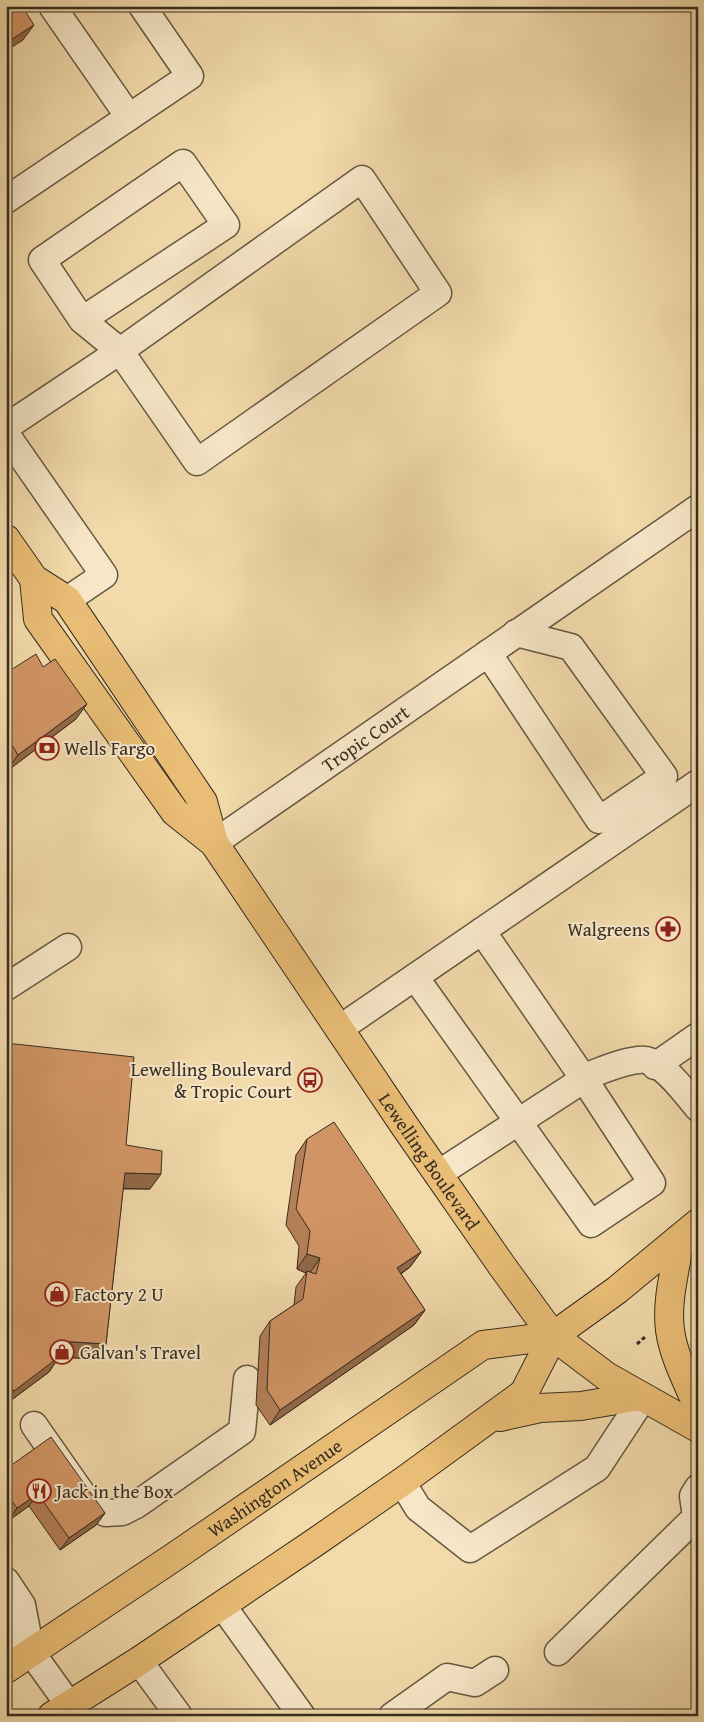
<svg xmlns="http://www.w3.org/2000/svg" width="704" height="1722" viewBox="0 0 704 1722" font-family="'Gentium Book Plus',serif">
<rect width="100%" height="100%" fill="#f2daaa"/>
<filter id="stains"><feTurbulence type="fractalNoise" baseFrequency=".004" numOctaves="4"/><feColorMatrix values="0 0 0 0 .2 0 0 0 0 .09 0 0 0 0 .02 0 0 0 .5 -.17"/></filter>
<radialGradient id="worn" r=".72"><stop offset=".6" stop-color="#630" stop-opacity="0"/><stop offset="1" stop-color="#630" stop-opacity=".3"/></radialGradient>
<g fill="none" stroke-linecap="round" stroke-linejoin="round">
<g stroke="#655842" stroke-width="29">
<g id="minor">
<path d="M52,6L129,117"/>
<path d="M6,200L190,76L142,6"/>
<path d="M6,427L120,351L362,179L438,293L197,462L120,351L82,320L42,260L183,163L226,225L82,320"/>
<path d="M6,434L104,575L67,600"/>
<path d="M488,653L599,820L664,776L571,647L516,633"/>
<path id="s1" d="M214,843L698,508"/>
<path d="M415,977L591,1224L652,1183L584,1079L482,931"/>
<path d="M6,987L68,947"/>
<path d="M339,1029L698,783"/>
<path d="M655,1066L698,1036"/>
<path d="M438,1174L592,1074C605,1069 632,1058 646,1060C665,1064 686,1094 698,1108"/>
<path d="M34,1425L90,1505L106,1513L122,1512L136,1505L242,1431L247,1379"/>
<path d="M402,1482L418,1508L470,1549L597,1468L643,1398"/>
<path d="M6,1581L22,1605L31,1652"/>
<path d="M222,1605L302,1716"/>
<path d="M6,1633L31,1652L77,1716"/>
<path d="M558,1652L696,1517L693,1496L698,1488"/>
<path d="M139,1661L179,1716"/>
<path d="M392,1716L447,1677L475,1683L495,1670"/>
</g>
</g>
<g stroke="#362c20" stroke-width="30">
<g id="major">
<path d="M6,539L34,579L67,600L203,802L214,843"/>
<path id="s2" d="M34,579L38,619L175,812L214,843L404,1125L502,1266L553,1336L606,1376L698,1428"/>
<path d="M680,1238C676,1268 666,1300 670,1330C673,1355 688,1383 698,1407"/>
<path d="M500,1417L540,1408L581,1406L640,1396"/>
<path id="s3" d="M6,1669L174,1557L483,1345L553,1336"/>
<path d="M52,1716L139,1661L317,1541L402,1482L524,1393L553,1336L617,1290L698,1223"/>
</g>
</g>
<path stroke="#362c20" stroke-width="3" stroke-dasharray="4 2.5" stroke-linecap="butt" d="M637,1344L645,1337"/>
<use href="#minor" stroke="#f7e7c8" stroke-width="26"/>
<use href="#major" stroke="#e9bd75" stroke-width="28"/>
</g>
<path fill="#b48057" stroke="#362c20" d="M43,667L76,719L7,771L6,769V673Z
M6,1043L126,1145L150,1189H123L106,1344L96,1359L59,1357L49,1372L6,1404Z
M307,1139L421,1252L410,1267L401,1274L425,1310L414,1325L270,1425L256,1405L260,1336L270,1321L294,1305L296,1287L306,1273L297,1269L299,1246L286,1225L296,1155Z
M6,1469L105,1513L96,1525L60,1550L29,1506L8,1521L6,1518Z"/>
<path fill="#926847" stroke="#362c20" d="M34,25L23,40L6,51V43Z
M87,704L76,719L7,771L18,755Z
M12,745L6,754V749Z
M125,1173L161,1174L150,1189L114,1188Z
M421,1252L410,1267L387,1283L397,1268Z
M307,1254L320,1258L309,1274L307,1271L306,1273L297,1269Z
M425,1310L414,1325L270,1425L280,1410Z
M58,1341L106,1344L96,1359L59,1357L49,1372L6,1404V1402L14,1391Z
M38,1494L29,1506L8,1521L17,1508Z
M105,1513L96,1525L60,1550L69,1538Z"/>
<path fill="#d19565" stroke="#362c20" d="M6,6H22L34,25L6,43Z
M36,654L43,667L55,659L87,704L18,755L12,745L6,749V673Z
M6,1043L134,1057L126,1145L162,1151L161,1174L125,1173L106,1344L58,1341L59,1357L14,1391L7,1382H6Z
M334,1122L421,1252L397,1268L425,1310L280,1410L267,1390L270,1321L303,1299L307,1271L316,1274L320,1258L307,1254L310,1231L296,1209L307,1139Z
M51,1437L105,1513L69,1538L38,1494L17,1508L6,1493V1469Z"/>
<defs>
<g id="bank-ring" transform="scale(1.25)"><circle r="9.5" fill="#f7e7c8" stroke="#8f2418" stroke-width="1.5"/><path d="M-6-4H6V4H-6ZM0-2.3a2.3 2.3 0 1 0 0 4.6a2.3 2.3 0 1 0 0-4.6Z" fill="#8f2418"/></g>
<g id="pharmacy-ring" transform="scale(1.25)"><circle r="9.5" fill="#f7e7c8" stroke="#8f2418" stroke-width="1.5"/><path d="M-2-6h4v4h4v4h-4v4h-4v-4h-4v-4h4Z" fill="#8f2418"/></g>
<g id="bus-ring" transform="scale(1.25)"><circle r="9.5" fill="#f7e7c8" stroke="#8f2418" stroke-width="1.5"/><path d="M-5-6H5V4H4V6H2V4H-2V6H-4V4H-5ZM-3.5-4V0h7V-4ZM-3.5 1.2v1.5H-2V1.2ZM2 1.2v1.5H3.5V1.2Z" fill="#8f2418"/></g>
<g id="shop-ring" transform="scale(1.25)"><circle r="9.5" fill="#f7e7c8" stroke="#8f2418" stroke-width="1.5"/><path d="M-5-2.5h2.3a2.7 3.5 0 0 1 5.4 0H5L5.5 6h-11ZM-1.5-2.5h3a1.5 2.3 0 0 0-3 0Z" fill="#8f2418"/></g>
<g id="restaurant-ring" transform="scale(1.25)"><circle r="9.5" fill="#f7e7c8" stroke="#8f2418" stroke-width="1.5"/><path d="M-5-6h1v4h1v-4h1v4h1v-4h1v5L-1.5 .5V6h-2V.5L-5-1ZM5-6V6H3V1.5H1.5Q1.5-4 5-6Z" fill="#8f2418"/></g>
</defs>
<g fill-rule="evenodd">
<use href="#bank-ring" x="47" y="748"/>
<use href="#pharmacy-ring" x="668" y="929"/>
<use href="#bus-ring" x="310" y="1080"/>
<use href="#shop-ring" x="57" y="1294"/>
<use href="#shop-ring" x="62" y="1352"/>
<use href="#restaurant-ring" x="39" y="1491"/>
</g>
<g text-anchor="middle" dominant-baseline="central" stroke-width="4" stroke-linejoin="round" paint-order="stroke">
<g font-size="19" fill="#362c20" stroke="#f7e7c8">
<text stroke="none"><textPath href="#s1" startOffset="184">Tropic Court</textPath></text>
<text stroke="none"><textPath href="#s2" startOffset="711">Lewelling Boulevard</textPath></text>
<text stroke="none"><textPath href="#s3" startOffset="324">Washington Avenue</textPath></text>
</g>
<g font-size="19" fill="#362c20" stroke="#f7e7c8" text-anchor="start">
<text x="64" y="748">Wells Fargo</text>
<text x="650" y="929" text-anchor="end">Walgreens</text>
<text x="292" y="1069" text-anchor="end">Lewelling Boulevard<tspan x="292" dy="22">&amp; Tropic Court</tspan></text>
<text x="74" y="1294">Factory 2 U</text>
<text x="80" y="1352">Galvan's Travel</text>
<text x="56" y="1491">Jack in the Box</text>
</g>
</g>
<rect width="704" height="1722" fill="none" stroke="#f2daaa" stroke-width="25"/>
<rect x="8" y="8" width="689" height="1707" fill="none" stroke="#362c20" stroke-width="2.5"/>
<rect x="12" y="12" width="679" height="1697" fill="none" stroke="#362c20"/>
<rect width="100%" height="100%" filter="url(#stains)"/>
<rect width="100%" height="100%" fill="url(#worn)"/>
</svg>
